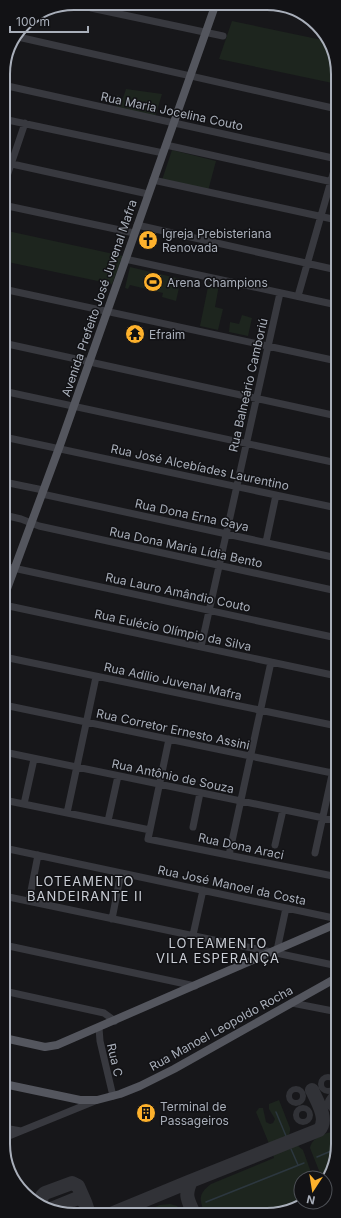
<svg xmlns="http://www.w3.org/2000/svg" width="341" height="1218" viewBox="0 0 341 1218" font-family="Inter,sans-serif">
<rect width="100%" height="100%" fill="#17171a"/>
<path fill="#1d251e" d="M232,21L327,41L337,61V84L219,59Z
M126,89L162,94L155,117L115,108L117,95L123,98Z
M172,150L216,161L208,191L162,180Z
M3,230L123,256L112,284L3,261Z
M130,267L181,279L176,301L162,297L163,293L130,285L128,289L125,288Z
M209,282L219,285L215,307L223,309L218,330L200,326Z
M242,315L252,318L248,336L229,332L230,322L239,324Z
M279,1100L290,1128C291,1140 279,1142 270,1146L256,1112L259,1108H263L266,1122L270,1124L273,1123L275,1119L269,1109V1104Z
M338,1130V1148L325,1180V1178H322L310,1148C312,1136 328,1133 338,1130Z
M293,1145L298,1146L303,1150L313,1178H301V1202L280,1214H205C199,1199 198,1194 211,1184L274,1158L273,1154Z
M170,1204L177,1206L183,1214H137L160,1205Z"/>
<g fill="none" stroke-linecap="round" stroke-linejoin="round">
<path stroke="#2c373f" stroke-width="1.5" d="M276,1112L286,1136
M291,1149L298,1165
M317,1157L338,1148
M206,1202L304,1163"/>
<path stroke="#313237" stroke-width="14" d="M325 1084a3 3 0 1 1 6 0a3 3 0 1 1-6 0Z
M293 1096a3 3 0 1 1 6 0a3 3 0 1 1-6 0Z
M338,1100L334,1099L332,1102L334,1105L338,1104
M300 1115a3 3 0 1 1 6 0a3 3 0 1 1-6 0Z
M191,1181L319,1130C329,1120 317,1101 312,1090
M41,1201L42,1196L45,1193L72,1183L78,1186L85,1202
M51,1209L78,1198L85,1202L89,1214
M111,1214L191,1181C184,1196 188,1200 194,1214"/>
<path stroke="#38393f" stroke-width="7" d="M91,8L223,36
M18,37L337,109
M3,85L337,159
M3,119L163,153
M166,145L337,183
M3,162L148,194
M153,180L337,220
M3,188L25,123
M3,205L134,233
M137,225L337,270
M125,259L337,305
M3,289L337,361
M298,296L337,160
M3,343L337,416
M3,391L337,463
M4,437L337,508
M4,482L43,490
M42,494L337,558
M4,515L21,519L39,526L337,591
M266,542L276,495
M4,566L337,638
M4,605L337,676
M201,647L280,293
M4,657L337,726
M4,705L337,774
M169,739L148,839L338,877
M4,752L338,821
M4,800L150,830
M24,804L34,759
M67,813L96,677
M108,821L118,776
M193,827L200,793
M275,845L283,810
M4,848L338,919
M315,853L337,752
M229,855L271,662
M4,896L338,966
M29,901L38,855
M112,919L121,873
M193,935L203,890
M4,945L195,986
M277,950L286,908
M4,991L104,1013L115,1021
M292,1003L338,1012
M99,1028L100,1041L113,1096
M4,1128L21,1131
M4,1138L95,1101"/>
<path stroke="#54565e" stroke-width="8" d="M4,597L59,448L215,6
M4,1038L45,1047L57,1045L338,923
M4,1084L80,1100H97L120,1094L140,1086L174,1069L338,977"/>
</g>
<defs>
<g id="church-disc" transform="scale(1)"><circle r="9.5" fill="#fdb12c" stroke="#121215"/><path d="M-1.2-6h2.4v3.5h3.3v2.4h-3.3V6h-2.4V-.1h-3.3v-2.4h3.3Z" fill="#111"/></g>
<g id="stadium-disc" transform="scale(1)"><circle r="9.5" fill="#fdb12c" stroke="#121215"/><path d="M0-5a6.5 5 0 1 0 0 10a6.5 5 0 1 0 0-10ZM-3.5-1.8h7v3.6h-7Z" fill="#111"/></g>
<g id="temple-disc" transform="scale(1)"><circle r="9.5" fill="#fdb12c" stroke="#121215"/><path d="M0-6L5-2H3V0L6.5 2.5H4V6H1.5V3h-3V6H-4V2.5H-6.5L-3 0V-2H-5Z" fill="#111"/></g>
<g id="building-disc" transform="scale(1)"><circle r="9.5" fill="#fdb12c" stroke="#121215"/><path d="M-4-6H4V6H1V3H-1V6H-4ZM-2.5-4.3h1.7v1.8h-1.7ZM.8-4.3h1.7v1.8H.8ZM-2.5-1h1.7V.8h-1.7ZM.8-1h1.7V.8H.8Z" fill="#111"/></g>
</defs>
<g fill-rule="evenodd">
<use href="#church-disc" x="148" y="240"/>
<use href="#stadium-disc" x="153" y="282"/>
<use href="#temple-disc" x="135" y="334"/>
<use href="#building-disc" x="146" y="1113"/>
</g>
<g text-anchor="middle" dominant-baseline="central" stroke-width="3" stroke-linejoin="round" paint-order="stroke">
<g font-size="12" fill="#a9afba" stroke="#121215">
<text transform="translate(172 111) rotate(12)">Rua Maria Jocelina Couto</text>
<text transform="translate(99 298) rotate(-71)">Avenida Prefeito José Juvenal Mafra</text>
<text transform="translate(248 385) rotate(-77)">Rua Balneário Camboriú</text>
<text transform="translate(200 467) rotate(12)">Rua José Alcebíades Laurentino</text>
<text transform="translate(192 515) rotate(12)">Rua Dona Erna Gaya</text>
<text transform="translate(186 547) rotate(12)">Rua Dona Maria Lídia Bento</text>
<text transform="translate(178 592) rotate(12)">Rua Lauro Amândio Couto</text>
<text transform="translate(173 630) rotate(12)">Rua Eulécio Olímpio da Silva</text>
<text transform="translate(173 681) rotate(12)">Rua Adílio Juvenal Mafra</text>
<text transform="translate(173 729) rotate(12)">Rua Corretor Ernesto Assini</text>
<text transform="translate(173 776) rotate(12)">Rua Antônio de Souza</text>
<text transform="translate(241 846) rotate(12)">Rua Dona Araci</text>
<text transform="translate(232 885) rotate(12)">Rua José Manoel da Costa</text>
<text transform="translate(221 1028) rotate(-29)">Rua Manoel Leopoldo Rocha</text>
<text transform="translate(115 1060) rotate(77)">Rua C</text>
</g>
<g font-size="12" fill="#a9afba" stroke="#121215" text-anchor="start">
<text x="162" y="233">Igreja Prebisteriana<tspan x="162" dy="14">Renovada</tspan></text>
<text x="167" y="282">Arena Champions</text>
<text x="149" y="334">Efraim</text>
<text x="160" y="1106">Terminal de<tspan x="160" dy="14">Passageiros</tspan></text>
</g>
<g font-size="13" letter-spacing="1" fill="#caced6" stroke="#121215">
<text x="85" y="881">LOTEAMENTO<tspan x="85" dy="15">BANDEIRANTE II</tspan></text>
<text x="218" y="943">LOTEAMENTO<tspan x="218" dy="15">VILA ESPERANÇA</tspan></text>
</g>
</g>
<path d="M0 0H341V1218H0ZM74 10H267A64 64 0 0 1 331 74V1144A64 64 0 0 1 267 1208H74A64 64 0 0 1 10 1144V74A64 64 0 0 1 74 10Z" fill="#121215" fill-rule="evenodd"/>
<path fill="none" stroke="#a9afba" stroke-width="2" d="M74 10H267A64 64 0 0 1 331 74V1144A64 64 0 0 1 267 1208H74A64 64 0 0 1 10 1144V74A64 64 0 0 1 74 10Z"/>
<g transform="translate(313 1190) rotate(192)"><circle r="19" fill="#121215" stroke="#4e5157"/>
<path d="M0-3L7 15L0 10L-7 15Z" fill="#fdb12c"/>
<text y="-6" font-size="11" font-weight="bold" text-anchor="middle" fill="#a9afba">N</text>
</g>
<path d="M10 26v6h78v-6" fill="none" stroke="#a9afba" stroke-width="2"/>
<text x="16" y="26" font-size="12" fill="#a9afba" stroke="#121215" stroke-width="3" paint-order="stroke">100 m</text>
</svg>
